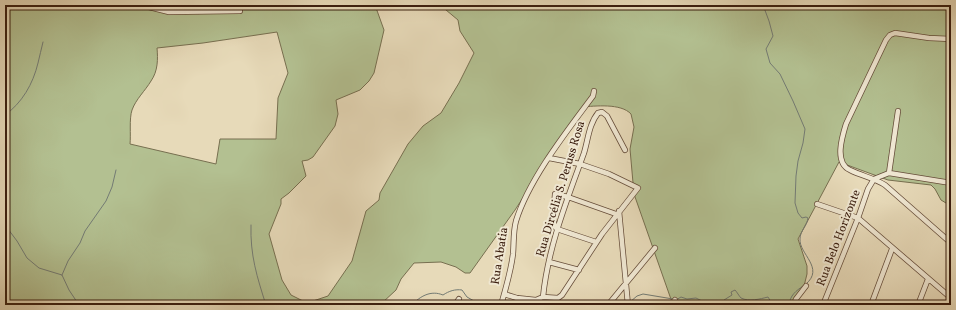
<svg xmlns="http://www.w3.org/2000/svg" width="956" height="310" viewBox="0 0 956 310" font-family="Vollkorn,serif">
<rect width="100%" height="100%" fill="#e7dab9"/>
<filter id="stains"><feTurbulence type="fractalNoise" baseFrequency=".005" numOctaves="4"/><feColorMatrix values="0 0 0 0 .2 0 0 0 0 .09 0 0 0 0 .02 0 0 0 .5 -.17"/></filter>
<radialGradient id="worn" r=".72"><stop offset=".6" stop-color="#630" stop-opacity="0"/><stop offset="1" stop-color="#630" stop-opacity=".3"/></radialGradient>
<path fill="#b3c091" stroke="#776f50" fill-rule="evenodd" d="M5,5H154L169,11L166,5H375L384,30L374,73L369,81L360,90L336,100L338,114L335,126L313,157L308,160L302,161L306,176L289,193L281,199V204L269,234L282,280L291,295L307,303L328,296L352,261L366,211L379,200L380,193L408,144L423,126L441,113L459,83L474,53L460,31L458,20L440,5H951V206L941,200L935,189L931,185L888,180L839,162L798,239L807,266V274L804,286L798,297L785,305H673L634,194L630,149L634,127L631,114C621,103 595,106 582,107L515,210L470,273H465L456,267L441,262L414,263L401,279L396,290L382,303V305H5ZM277,32L288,73L278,98L276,139H220L216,164L130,144C131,135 129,119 132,110C136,99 145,91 151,81C158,71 158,59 157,48L203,43Z"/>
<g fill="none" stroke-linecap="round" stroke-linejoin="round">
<path stroke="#737b74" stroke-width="1" d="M763,5L769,21L773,36L766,49L770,63L780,74L793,101L805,129L803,143L798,161L796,176L795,203L798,213L802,218L806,217L808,218C807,226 800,231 800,239C799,254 825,268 806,284
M5,115C22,103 33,84 38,63C40,56 41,49 43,42
M5,225L17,241L27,258L39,268L62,275L69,290L79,305
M251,225C250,255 257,277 266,305
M62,275L68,261L80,243L85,231L106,201L112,187L116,170
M676,300L681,297L687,299L696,298L702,301L700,305
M630,302L637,296L643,294L673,299
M412,305C420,296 431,290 443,295C449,291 455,289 462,290L467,297L481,305
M720,305L724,300L732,295L731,292L735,290C737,292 739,296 741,298C749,302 760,299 768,297L773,305
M789,305C790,295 796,291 803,286"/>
<g stroke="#664d3a" stroke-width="6">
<path id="minor" d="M147,5L149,7L169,12L240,11
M198,5V12
M951,39L929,38L895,33L890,35L886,40L846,124C842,137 834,163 850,170C862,176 874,178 885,185L951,243
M889,173L951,183
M874,179L889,173L898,111
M817,204L858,218L951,298
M619,211L628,305
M596,242L557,229L555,227L553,219L555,194L568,197L616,214
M549,262L579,270
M504,294L517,298L536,300L543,297L558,298L562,295L602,234L638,188L609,174L580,164L549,158
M543,297C548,247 567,200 584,153C588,140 589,124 598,113L602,112L607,116L625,150
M455,305L459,299
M501,305C506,288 511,271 513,254C514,243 513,232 516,221C529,179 567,131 593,96L594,91
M608,305L655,248
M671,305L675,300
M794,305L796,299L806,286
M823,305L858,218L868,189L874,179
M871,305L892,249
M918,305L928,279"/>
</g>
<use href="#minor" stroke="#efe7d2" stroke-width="4.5"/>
</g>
<g text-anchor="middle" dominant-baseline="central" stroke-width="4" stroke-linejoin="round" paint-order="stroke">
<g font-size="12" fill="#3b1e0f" stroke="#efe7d2">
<text transform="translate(561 189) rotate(-73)">Rua Dircélia S. Peruss Rosa</text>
<text transform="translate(839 238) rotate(-69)">Rua Belo Horizonte</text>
<text transform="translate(500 256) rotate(-81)">Rua Abatia</text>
</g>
</g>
<rect width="956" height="310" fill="none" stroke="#e7dab9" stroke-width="20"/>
<rect x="6" y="6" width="944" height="298" fill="none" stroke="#3b1e0f" stroke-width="2"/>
<rect x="10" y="10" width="936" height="290" fill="none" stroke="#3b1e0f"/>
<rect width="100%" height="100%" filter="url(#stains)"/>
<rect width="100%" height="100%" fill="url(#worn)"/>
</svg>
